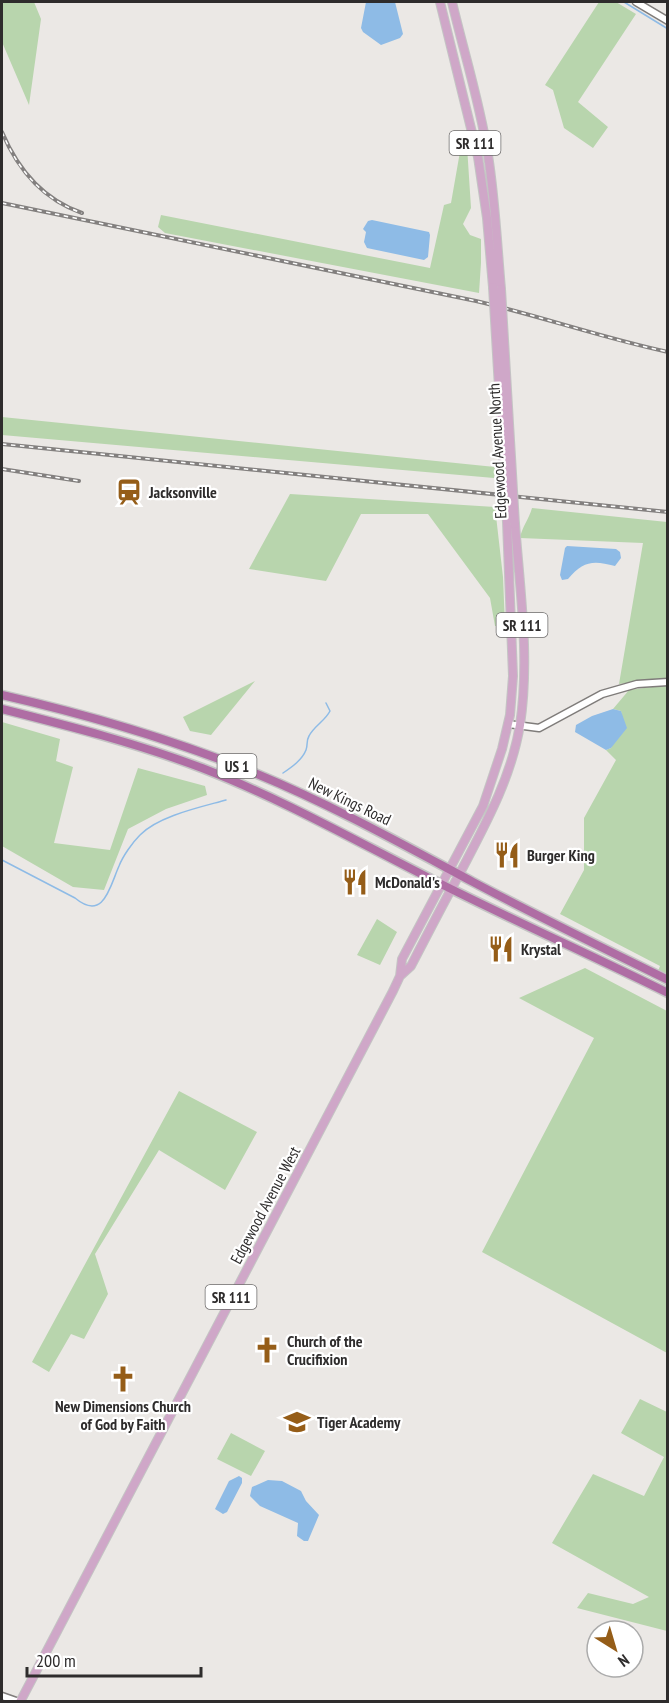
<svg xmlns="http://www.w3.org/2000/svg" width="669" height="1703" viewBox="0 0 669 1703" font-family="'PT Sans Narrow',sans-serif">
<rect width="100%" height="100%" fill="#ebe8e5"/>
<path fill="#b8d5ad" d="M2,2H34L41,19L29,105L2,42Z
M599,2H616L636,14L578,102L608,127L593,148L564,128L553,90L545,85Z
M461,146H467L471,208L463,224L470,235L481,239V263L479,293L165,233L158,227L161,215L430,268L444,205L451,203Z
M2,417L495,467L494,478L2,435Z
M290,494L495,507L503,577L505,626H495L490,598L428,514H361L326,581L249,569Z
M532,508L667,522V678L619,684L643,543L520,538C522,527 529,519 532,508Z
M255,681L211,735L190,731L183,717Z
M667,685V975L658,971L660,966L560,914L584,870V818L616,760L606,750L611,748L623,722L621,711L613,709L629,690Z
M2,722L60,739L56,761L73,767L54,843L110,850L138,768L205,786L207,795L166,809L128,829L104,890L73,887L2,846Z
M377,919L397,932L380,965L357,955Z
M585,968L667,1011V1353L482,1252L594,1038L519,998Z
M179,1091L257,1132L225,1190L159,1150L95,1254L108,1294L84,1339L71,1334L49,1372L32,1362Z
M640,1399L667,1412V1631L577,1608L588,1593L633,1604L649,1597L552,1543L593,1474L644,1496L664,1457L621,1433Z
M231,1433L265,1451L251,1476L217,1459Z"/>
<path fill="#8ebbe6" d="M366,2H395L403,34L400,38L381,45L363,32L361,28Z
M372,220L429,232L430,235L428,257L424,260L367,248L364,242L366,232L363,229L368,221Z
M567,546L616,549L620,552L621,558L615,566C593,560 583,561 568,579L562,580L560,575L565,548Z
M613,709L621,711L627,728L611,748L606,750L575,732L576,725L592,716Z
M239,1476L242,1478V1483L227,1512L223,1514L215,1509L229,1481Z
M268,1480L282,1481L301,1491L306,1501L319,1515L308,1541H304L297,1536L298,1523L260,1506L250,1496L252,1487Z"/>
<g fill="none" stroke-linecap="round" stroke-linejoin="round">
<path stroke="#8ebbe6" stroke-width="1.5" d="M624,2L668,29
M283,773C292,767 302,760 306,750C308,745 306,741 309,736C314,726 325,721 330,711L326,703
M2,860L75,898C104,922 110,886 119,866C123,856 132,843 140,835C158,816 201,807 226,800"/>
<g stroke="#7f7c7a" stroke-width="9">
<path id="minor" d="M636,2L668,21
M508,724L539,728L602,694L637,684L668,682
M2,1696L19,1702"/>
</g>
<g stroke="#c4c4c4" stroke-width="10">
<path id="major" d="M440,2L478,157L487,218L493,287
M452,2C464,53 480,103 488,155C495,199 497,244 501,289
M400,976L411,966C427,935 443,904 460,873C485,825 511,779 520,725C530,659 520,590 515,524
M20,1702L393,991L400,976L402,959L483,806L502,749L510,715L513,676L507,522"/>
</g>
<g stroke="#c4c4c4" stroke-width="11">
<path id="highway" d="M2,695C89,715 175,740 257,774C332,805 402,844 473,882C537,916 603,948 668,980
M2,709C69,726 136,743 202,768C285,800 363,845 443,885C517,922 593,956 668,993"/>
</g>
<use href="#minor" stroke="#fff" stroke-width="6"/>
<use href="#major" stroke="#cfa7c8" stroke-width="8"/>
<use href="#highway" stroke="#af6da4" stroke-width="8"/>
<g stroke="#83807f" stroke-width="4">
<path id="rail" d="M2,132C18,170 42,199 82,213
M2,203L476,301C540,316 603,338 668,352
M2,444L668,512
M2,469L79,481"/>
</g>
<use href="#rail" stroke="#fff" stroke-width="1.5" stroke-dasharray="4.5" stroke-linecap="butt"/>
<g stroke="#c4c4c4" stroke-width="10" stroke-linecap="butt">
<path id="major-bridge" d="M493,287L507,522
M501,289L515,524"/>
</g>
<use href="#major-bridge" stroke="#cfa7c8" stroke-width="8"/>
</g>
<defs>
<g id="station-bare" transform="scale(2.07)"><path d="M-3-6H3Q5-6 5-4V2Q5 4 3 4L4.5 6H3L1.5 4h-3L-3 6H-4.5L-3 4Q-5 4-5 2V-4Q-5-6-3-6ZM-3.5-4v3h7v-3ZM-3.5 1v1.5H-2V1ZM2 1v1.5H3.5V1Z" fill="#955d18" stroke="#fff" stroke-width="2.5" paint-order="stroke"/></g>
<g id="restaurant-bare" transform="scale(2.07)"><path d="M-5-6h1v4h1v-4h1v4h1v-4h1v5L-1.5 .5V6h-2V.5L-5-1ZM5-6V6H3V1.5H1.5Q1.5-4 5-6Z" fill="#955d18" stroke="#fff" stroke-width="2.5" paint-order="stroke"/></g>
<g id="church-bare" transform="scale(2.07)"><path d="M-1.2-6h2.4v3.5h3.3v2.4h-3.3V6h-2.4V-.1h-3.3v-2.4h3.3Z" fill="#955d18" stroke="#fff" stroke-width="2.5" paint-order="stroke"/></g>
<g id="school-bare" transform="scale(2.07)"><path d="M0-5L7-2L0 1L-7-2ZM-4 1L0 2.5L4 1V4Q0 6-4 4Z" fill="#955d18" stroke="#fff" stroke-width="2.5" paint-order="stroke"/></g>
</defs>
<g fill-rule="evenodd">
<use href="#station-bare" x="129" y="492"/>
<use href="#restaurant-bare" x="507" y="855"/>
<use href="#restaurant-bare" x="355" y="882"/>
<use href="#restaurant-bare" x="501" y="949"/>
<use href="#church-bare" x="267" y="1350"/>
<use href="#church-bare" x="123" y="1379"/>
<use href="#school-bare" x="297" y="1422"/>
</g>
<g text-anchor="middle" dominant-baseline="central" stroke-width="4.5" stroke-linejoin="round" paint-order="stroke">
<g fill="#fff" stroke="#6d6b6b" stroke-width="1.5">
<rect x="449.5" y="131" width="51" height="24" rx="4.5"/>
<rect x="496.5" y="613" width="51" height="24" rx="4.5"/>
<rect x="217.5" y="754" width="39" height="24" rx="4.5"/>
<rect x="205.5" y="1285" width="51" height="24" rx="4.5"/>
</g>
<g font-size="15" font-weight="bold" fill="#2e2c2c">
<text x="475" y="143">SR 111</text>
<text x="522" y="625">SR 111</text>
<text x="237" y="766">US 1</text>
<text x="231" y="1297">SR 111</text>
</g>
<g font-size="16" fill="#2e2c2c" stroke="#fff">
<text transform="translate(497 451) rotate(-93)">Edgewood Avenue North</text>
<text transform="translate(350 801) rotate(26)">New Kings Road</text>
<text transform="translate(265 1205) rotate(-62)">Edgewood Avenue West</text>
</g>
<g font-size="16" font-weight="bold" fill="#2e2c2c" stroke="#fff" text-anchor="start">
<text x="149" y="492">Jacksonville</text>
<text x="527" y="855">Burger King</text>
<text x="375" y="882">McDonald's</text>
<text x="521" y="949">Krystal</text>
<text x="287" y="1341">Church of the<tspan x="287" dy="18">Crucifixion</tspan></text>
<text x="123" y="1406" text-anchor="middle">New Dimensions Church<tspan x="123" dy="18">of God by Faith</tspan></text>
<text x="317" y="1422">Tiger Academy</text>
</g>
</g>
<rect width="669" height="1703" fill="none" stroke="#2e2c2c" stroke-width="6"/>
<g transform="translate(615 1649) rotate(143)"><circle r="28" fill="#ffffff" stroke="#ababab" stroke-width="1.5"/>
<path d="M0-4.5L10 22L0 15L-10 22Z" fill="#955d18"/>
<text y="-9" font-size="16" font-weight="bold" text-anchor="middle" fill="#2e2c2c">N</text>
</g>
<path d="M27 1667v9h174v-9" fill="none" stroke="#2e2c2c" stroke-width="3"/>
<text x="36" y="1667" font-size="18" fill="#2e2c2c" stroke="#ffffff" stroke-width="4.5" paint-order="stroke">200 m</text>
</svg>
